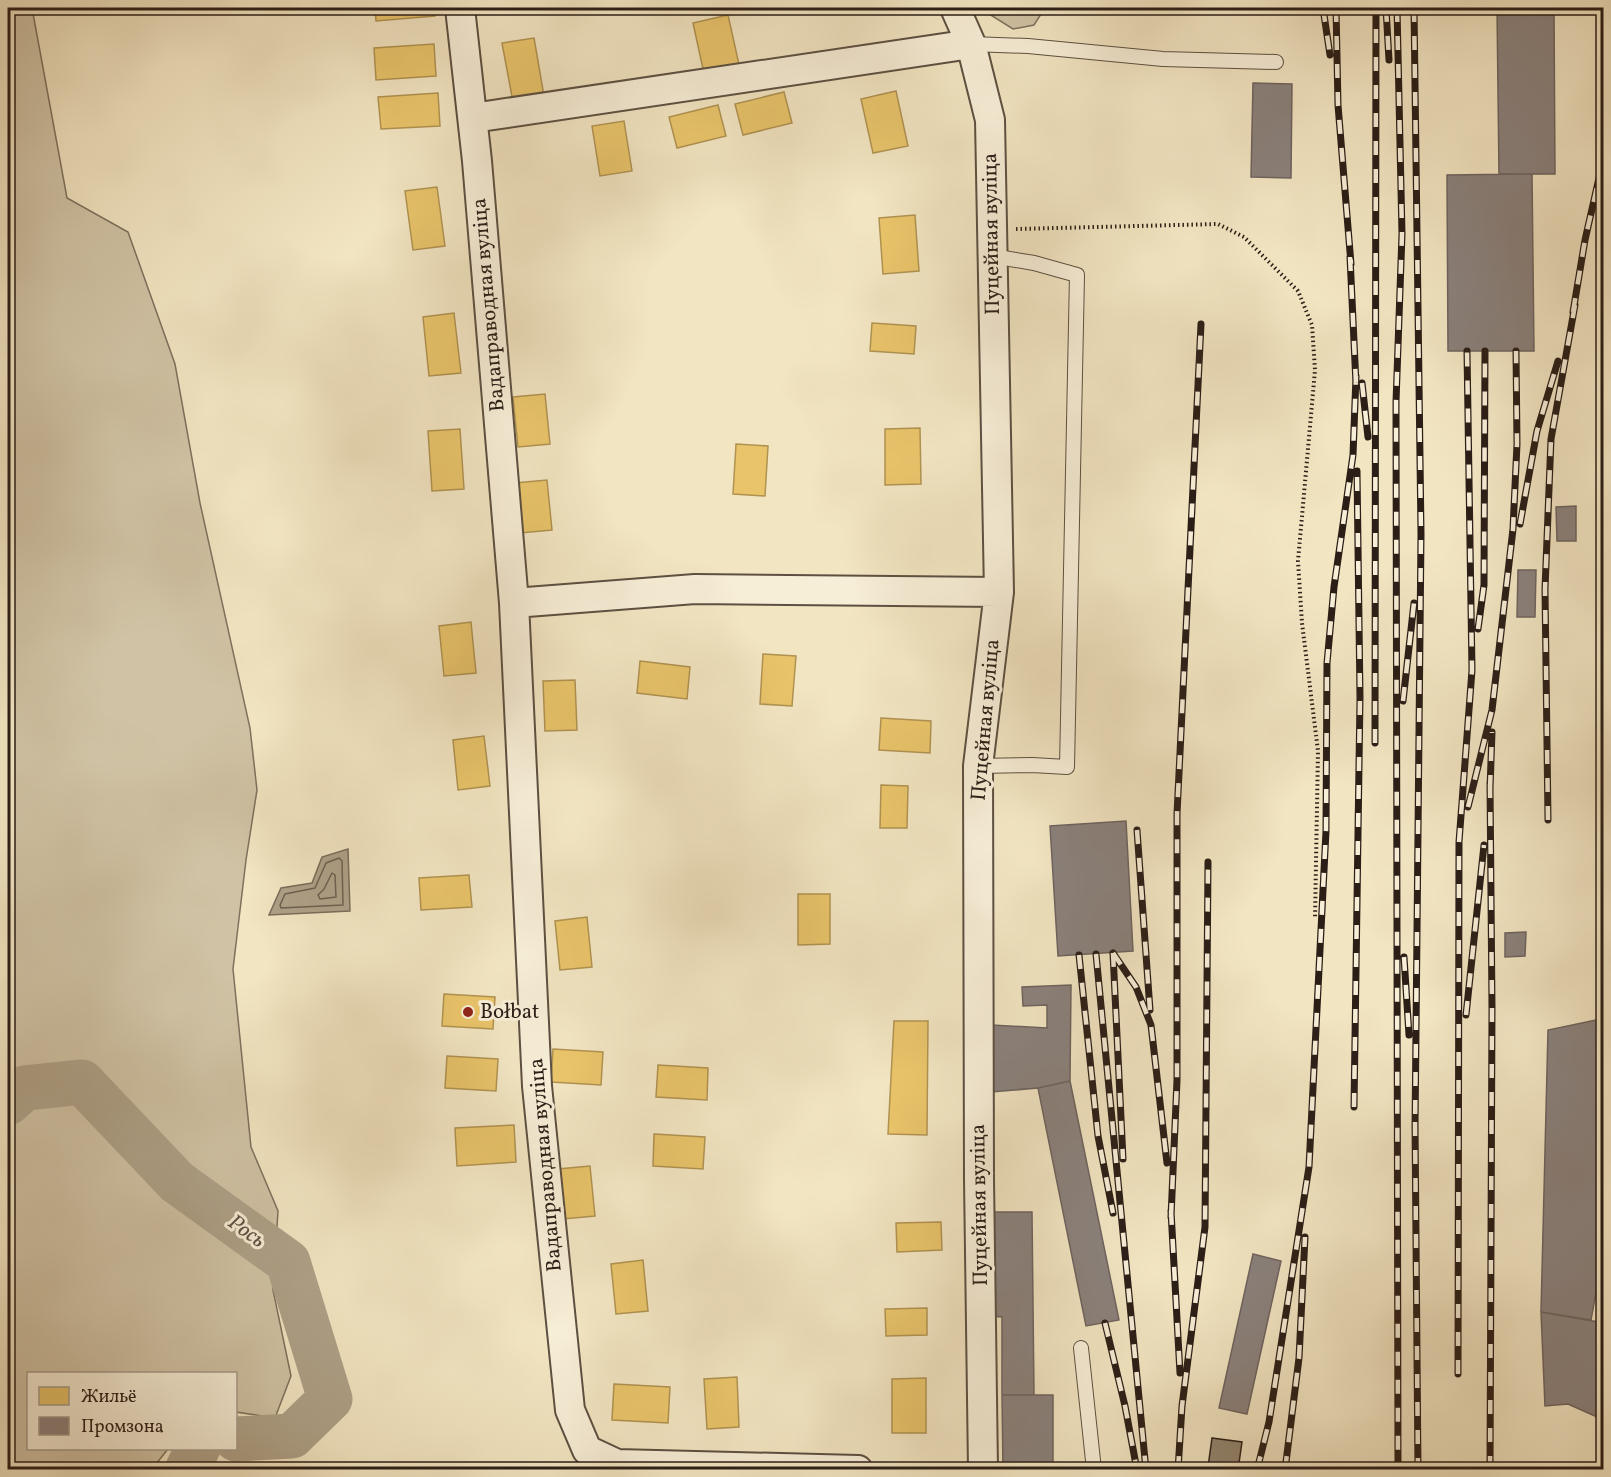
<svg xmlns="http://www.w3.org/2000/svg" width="1611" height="1477" viewBox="0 0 1611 1477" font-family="Vollkorn,serif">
<rect width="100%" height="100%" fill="#f2e5c2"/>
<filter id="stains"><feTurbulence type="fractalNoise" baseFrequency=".00333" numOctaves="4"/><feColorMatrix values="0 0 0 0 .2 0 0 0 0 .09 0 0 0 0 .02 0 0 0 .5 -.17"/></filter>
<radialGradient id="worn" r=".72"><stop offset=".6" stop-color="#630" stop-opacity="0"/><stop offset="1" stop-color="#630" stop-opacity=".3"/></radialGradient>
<path fill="#d0c3a5" stroke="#7e705e" stroke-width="1.5" d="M8,8H32L67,198L128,232L175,364L200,503L250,728L257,790L246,860L233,969L251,1147L278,1211L273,1290L291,1376L275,1418L236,1412V1374H28V1448L168,1449L152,1469H8Z
M985,8H1042L1043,11L1034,25L1013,29L989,14Z"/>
<path fill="#aea188" stroke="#7a6d5b" stroke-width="1.5" d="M348,849L350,911L269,915L281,888L312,883L322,857Z"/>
<path fill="#e9c46a" stroke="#b09251" stroke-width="1.5" d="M375,8H435V16L376,21Z
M728,15L740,69L705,78L693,23Z
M534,38L544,96L513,102L502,43Z
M434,44L436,76L376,80L374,48Z
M896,91L908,146L873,153L861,99Z
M784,92L792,123L743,135L735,104Z
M438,93L440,126L381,129L378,97Z
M718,105L726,136L677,148L669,117Z
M624,121L632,171L600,176L592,126Z
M437,187L445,246L413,250L405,191Z
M915,215L919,271L883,274L879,218Z
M454,313L461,373L429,376L423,317Z
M872,323L916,326L914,354L870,351Z
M545,394L550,444L518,447L513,397Z
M920,428L921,484L885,485V429Z
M460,429L464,489L432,491L428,431Z
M736,444L768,446L765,496L733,494Z
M547,480L552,530L520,533L515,483Z
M471,622L476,673L444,676L439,626Z
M763,654L796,656L792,706L760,704Z
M640,661L690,667L687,699L637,693Z
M575,680L577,730L545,731L543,681Z
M881,718L931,721L930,753L879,750Z
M484,736L490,786L458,790L453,740Z
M881,785L908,786L907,828H880Z
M469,875L472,907L421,910L419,878Z
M798,894H830V944L798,945Z
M587,917L592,967L560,970L555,921Z
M444,994L495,997L493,1029L442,1026Z
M894,1021H928L927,1135L888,1134Z
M553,1049L603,1052L601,1085L551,1082Z
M447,1056L498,1059L496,1091L445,1088Z
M658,1065L708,1068L707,1100L656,1097Z
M514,1125L516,1162L457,1166L455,1128Z
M654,1134L705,1137L703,1169L653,1166Z
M590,1166L595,1216L563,1219L558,1169Z
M941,1222L942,1250L897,1252L896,1223Z
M643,1260L648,1311L616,1314L611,1264Z
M927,1308V1335L886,1336L885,1309Z
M737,1377L739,1427L707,1429L704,1379Z
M926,1378V1433H892V1379Z
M614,1384L670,1387L668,1423L612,1420Z"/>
<path fill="#8a817c" stroke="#6e635e" stroke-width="1.5" d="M1497,8H1554L1555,174H1499Z
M1253,83L1292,84L1291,178L1251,177Z
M1532,174L1534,351H1448L1447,175Z
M1576,506V541H1557L1556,507Z
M1518,570H1536L1535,617H1517Z
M1126,821L1133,951L1058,956L1050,826Z
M1526,932L1525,956L1505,957V933Z
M1071,985L1070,1081L1038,1088L991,1092L992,1025L1047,1028V1005L1023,1006L1022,987Z
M1604,1016V1164H1601V1179H1604V1248L1591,1320L1541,1312L1548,1030L1596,1020Z
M1070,1081L1119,1320L1086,1326L1038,1088Z
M991,1212H1032L1034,1395H1002V1317L990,1316Z
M1253,1254L1281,1261L1247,1414L1219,1408Z
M1541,1312L1604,1323V1420L1568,1404L1545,1406Z
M1002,1395H1053V1470H1003Z"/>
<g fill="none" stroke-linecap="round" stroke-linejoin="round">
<path stroke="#6c6050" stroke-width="1.5" d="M339,858L342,861L343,905L281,908L280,905L285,894L315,888L326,863Z
M332,873L335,875L336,897L320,899L318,895L324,889Z"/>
<path stroke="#aea188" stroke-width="45" d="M8,1103L25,1088L82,1082L177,1182L288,1262L330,1399L292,1436L236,1439
M187,1470L198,1448"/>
</g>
<path fill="#928570" stroke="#2b1e17" stroke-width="1.5" d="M1212,1438L1242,1442L1238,1470L1208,1467Z"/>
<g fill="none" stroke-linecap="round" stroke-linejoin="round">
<g stroke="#5d5042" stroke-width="16">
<path id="service" d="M971,44L1028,46L1163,59L1276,62
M978,766L1032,765L1067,767L1077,275L1034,263L992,256
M1081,1348L1094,1470"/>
</g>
<g stroke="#5d5042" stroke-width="32">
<path id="minor" d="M460,8L477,161L514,603L695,589L999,592
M955,8L971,44L990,120L999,592L978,766L979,1179L983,1470
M473,118L971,44
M514,603L537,1086L570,1410L587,1450L617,1464L858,1470"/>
</g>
<path stroke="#2b1e17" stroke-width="4" stroke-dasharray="1.5 3" stroke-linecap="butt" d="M1016,229L1218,224L1244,237L1298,291L1312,325L1315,370L1298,561L1302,623L1318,751L1315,918"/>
<use href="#service" stroke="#f7eed7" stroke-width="14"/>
<use href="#minor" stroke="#f7eed7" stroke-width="28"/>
<g stroke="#2b1e17" stroke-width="7">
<path id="rail" d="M1323,8L1330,55
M1336,8L1338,105L1351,264
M1386,8L1389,60
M1397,8L1402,234L1396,402L1398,1470
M1414,8L1421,534L1415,1130
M1350,257L1356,384
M1573,312L1585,240L1604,156
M1362,383L1368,437
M1520,524L1537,431L1558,361
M1478,629L1484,585L1485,351
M1403,701L1414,603
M1375,743L1376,8
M1490,789L1492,732
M1468,807L1492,710L1513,529L1517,444L1516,351
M1548,820L1545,589L1551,439L1575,305
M1137,830L1150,1010
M1113,953L1136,987L1151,1025L1167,1163
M1113,953L1123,1159
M1096,954L1146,1470
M1079,955L1098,1136L1113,1213
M1404,957L1409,1035
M1466,1015L1484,845
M1354,1107L1360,697L1357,471
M1415,1122L1418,1470
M1171,1211L1180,1373
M1171,1217L1177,1080V814L1201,324
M1105,1323L1125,1406L1137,1470
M1458,1374L1459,842L1472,670L1467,351
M1178,1470L1182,1406L1205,1227L1208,862
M1257,1470L1269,1422L1309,1167L1326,831L1327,663L1334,587L1353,455L1356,376
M1285,1470L1299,1358L1305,1237
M1490,1470L1492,1008L1490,783"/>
</g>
<use href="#rail" stroke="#f7eed7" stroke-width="4.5" stroke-dasharray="14" stroke-linecap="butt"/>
</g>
<circle fill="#8f2418" stroke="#f7eed7" stroke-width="2" cx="468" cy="1012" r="6"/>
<g text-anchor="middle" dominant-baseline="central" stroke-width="6" stroke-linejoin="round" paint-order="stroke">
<g font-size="21" fill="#2b1e17" stroke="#f7eed7">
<text transform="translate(992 234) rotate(-91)">Пуцейная вуліца</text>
<text transform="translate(489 305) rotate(-95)">Вадаправодная вуліца</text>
<text transform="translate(986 720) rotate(-85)">Пуцейная вуліца</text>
<text transform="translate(546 1165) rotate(-95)">Вадаправодная вуліца</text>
<text transform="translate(980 1205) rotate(-91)">Пуцейная вуліца</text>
</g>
<g font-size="21" fill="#2b1e17" stroke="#f7eed7" text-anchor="start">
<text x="480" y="1012">Bołbat</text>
</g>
<g font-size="22" font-style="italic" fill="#5f5244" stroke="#f7eed7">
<text transform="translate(246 1232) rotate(36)">Рось</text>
</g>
</g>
<rect width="1611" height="1477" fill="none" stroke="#f2e5c2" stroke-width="30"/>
<rect x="9" y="9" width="1593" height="1459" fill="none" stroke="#2b1e17" stroke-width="3"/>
<rect x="15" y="15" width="1581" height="1447" fill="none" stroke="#2b1e17" stroke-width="1.5"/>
<rect x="27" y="1372" width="210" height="78" fill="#f7eed7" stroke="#a59b8a" stroke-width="1.5"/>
<rect x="39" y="1387" width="30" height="18" fill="#e9c46a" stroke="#a59b8a" stroke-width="1.5"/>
<text x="81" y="1402" font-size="18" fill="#2b1e17">Жильё</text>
<rect x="39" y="1417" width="30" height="18" fill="#8a817c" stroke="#a59b8a" stroke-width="1.5"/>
<text x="81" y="1432" font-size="18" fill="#2b1e17">Промзона</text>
<rect width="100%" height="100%" filter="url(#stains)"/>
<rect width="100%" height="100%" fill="url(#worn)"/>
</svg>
